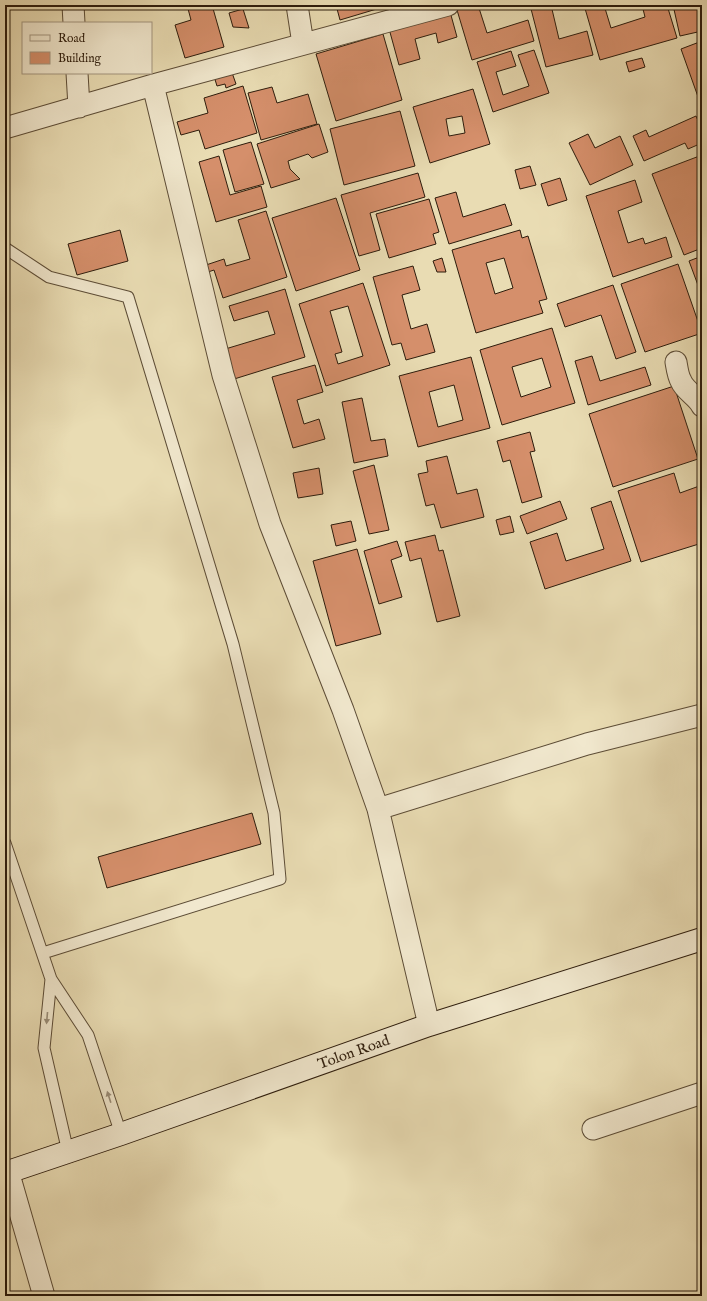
<svg xmlns="http://www.w3.org/2000/svg" width="707" height="1301" viewBox="0 0 707 1301" font-family="'IM FELL English',serif">
<rect width="100%" height="100%" fill="#e9dcb3"/>
<filter id="stains"><feTurbulence type="fractalNoise" baseFrequency=".005" numOctaves="4"/><feColorMatrix values="0 0 0 0 .2 0 0 0 0 .09 0 0 0 0 .02 0 0 0 .5 -.17"/></filter>
<radialGradient id="worn" r=".72"><stop offset=".6" stop-color="#630" stop-opacity="0"/><stop offset="1" stop-color="#630" stop-opacity=".3"/></radialGradient>
<path fill="#d58f6b" stroke="#2d1c0c" fill-rule="evenodd" d="M187,5H212L224,47L185,58L175,25L191,20Z
M321,5H336V6L322,9Z
M336,5H379L380,8L340,20Z
M472,5H478L487,33L528,20L534,41L472,60L457,10Z
M530,5H551L559,39L587,31L593,55L546,67Z
M584,5H604L611,28L645,17L642,5H667L677,38L600,60Z
M673,5H702V31L680,36Z
M449,8L457,37L438,43L436,33L415,39L420,59L399,65L388,25Z
M243,9L249,28L233,27L229,13Z
M383,34L402,100L336,121L316,54Z
M702,41V108L681,49Z
M534,50L549,93L493,112L477,62L511,51L516,66L496,72L503,95L529,86L518,55Z
M642,58L645,67L629,72L626,62Z
M230,67L236,84L226,88L225,84L217,86L213,73Z
M243,86L257,133L205,149L199,130L181,135L177,122L208,113L204,98Z
M272,87L277,103L308,94L317,124L261,140L248,93Z
M473,89L490,144L430,163L413,107ZM462,116L465,133L449,136L446,119Z
M400,111L415,166L344,185L330,129Z
M696,116L702,130V143L688,149L685,143L644,161L633,136L646,130L649,137Z
M319,124L328,152L312,158L308,154L288,161L290,169L300,179L271,188L257,144Z
M588,134L595,148L620,136L633,165L590,185L569,143Z
M251,142L264,184L235,192L223,150Z
M702,155V248L684,255L652,174Z
M219,156L230,195L261,186L267,207L216,222L199,162Z
M530,166L536,185L520,189L515,170Z
M418,173L425,197L370,213L380,250L359,256L341,195Z
M560,178L567,200L548,206L541,184Z
M635,180L642,202L618,211L628,243L643,238L645,244L666,237L672,257L613,277L586,196Z
M456,192L463,217L505,204L512,225L449,244L435,198Z
M336,198L360,270L296,291L272,218Z
M429,199L439,232L433,234L436,244L389,258L376,214Z
M266,211L287,277L223,298L214,270L208,272L206,265L224,259L226,266L250,259L238,220Z
M120,230L128,261L77,275L68,244Z
M520,230L522,238L528,236L547,299L539,301L543,313L476,333L452,250ZM504,258L513,288L495,294L486,263Z
M702,256V296L689,261Z
M442,258L446,272H437L433,261Z
M678,264L702,333L645,352L621,284Z
M413,266L420,290L402,295L411,329L427,324L435,352L406,360L401,343L392,345L373,277Z
M363,283L390,365L326,386L299,304ZM348,306L363,356L338,364L335,354L342,352L330,311Z
M613,285L636,352L616,359L601,315L565,327L557,304Z
M285,289L305,357L231,380L222,350L275,334L268,311L234,321L229,306Z
M552,328L575,403L502,425L480,350ZM542,358L551,387L521,397L512,367Z
M592,356L600,381L645,367L651,385L588,405L575,361Z
M471,357L490,428L418,447L399,376ZM454,385L463,420L438,427L429,392Z
M315,365L323,392L297,400L304,424L319,419L325,439L293,448L272,377Z
M674,386L698,459L613,487L589,414Z
M362,398L371,441L385,439L388,456L354,463L342,402Z
M530,432L535,451L530,452L542,497L522,503L510,460L503,462L497,441Z
M447,456L457,494L477,489L484,517L441,528L434,504L426,506L418,474L428,472L426,461Z
M374,465L389,530L369,534L353,471Z
M319,468L323,494L298,498L293,473Z
M674,473L680,493L702,485V543L641,562L618,491Z
M560,501L567,519L527,534L520,516Z
M611,501L631,561L545,589L530,542L557,533L566,561L604,549L591,508Z
M510,516L514,532L500,535L496,520Z
M351,521L356,541L336,546L331,525Z
M435,535L439,551L443,550L460,616L437,622L421,558L410,561L405,542Z
M397,541L402,556L391,560L402,597L379,604L364,551Z
M357,549L381,634L336,646L313,561Z
M252,813L261,844L107,888L98,857Z"/>
<g fill="none" stroke-linecap="round" stroke-linejoin="round">
<g stroke="#5c4c36" stroke-width="13">
<path id="service" d="M5,248L49,277L128,297L233,644L274,813L280,879L43,953
M5,843L51,979L88,1035L121,1134
M51,979L44,1048L68,1152"/>
</g>
<g stroke="#5c4c36" stroke-width="23">
<path id="minor" d="M73,5L74,23
M297,5L303,44
M77,73L79,107
M153,85L223,375L270,524L343,710L378,809L429,1025
M5,128L153,85L448,5
M676,362C677,368 678,376 681,381C685,391 697,396 702,406
M378,809L587,744L702,715
M593,1129L702,1093
M8,1171L44,1296"/>
</g>
<g stroke="#2d1c0c" stroke-width="24">
<g id="secondary">
<path id="s1" d="M5,1173L121,1134L429,1025L702,939"/>
</g>
</g>
<use href="#service" stroke="#f1e8ce" stroke-width="11"/>
<use href="#minor" stroke="#f1e8ce" stroke-width="21"/>
<use href="#secondary" stroke="#f1e8ce" stroke-width="22"/>
</g>
<defs><path id="oneway-solid" d="M-6-.8H1V-3.2L6.5 0L1 3.2V.8H-6Z"/></defs>
<g fill="#998c77">
<use href="#oneway-solid" transform="translate(47 1018) rotate(95)"/>
<use href="#oneway-solid" transform="translate(109 1097) rotate(-108)"/>
</g>
<g text-anchor="middle" dominant-baseline="central" stroke-width="3" stroke-linejoin="round" paint-order="stroke">
<g font-size="15" fill="#2d1c0c" stroke="#f1e8ce">
<text stroke="none"><textPath href="#s1" startOffset="369">Tolon Road</textPath></text>
</g>
</g>
<rect width="707" height="1301" fill="none" stroke="#e9dcb3" stroke-width="20"/>
<rect x="6" y="6" width="695" height="1289" fill="none" stroke="#2d1c0c" stroke-width="2"/>
<rect x="10" y="10" width="687" height="1281" fill="none" stroke="#2d1c0c"/>
<rect x="22" y="22" width="130" height="52" fill="#f1e8ce" stroke="#a39680"/>
<rect x="30" y="35" width="20" height="6" fill="#f1e8ce" stroke="#a39680"/>
<text x="58" y="42" font-size="12" fill="#2d1c0c">Road</text>
<rect x="30" y="52" width="20" height="12" fill="#d58f6b" stroke="#a39680"/>
<text x="58" y="62" font-size="12" fill="#2d1c0c">Building</text>
<rect width="100%" height="100%" filter="url(#stains)"/>
<rect width="100%" height="100%" fill="url(#worn)"/>
</svg>
